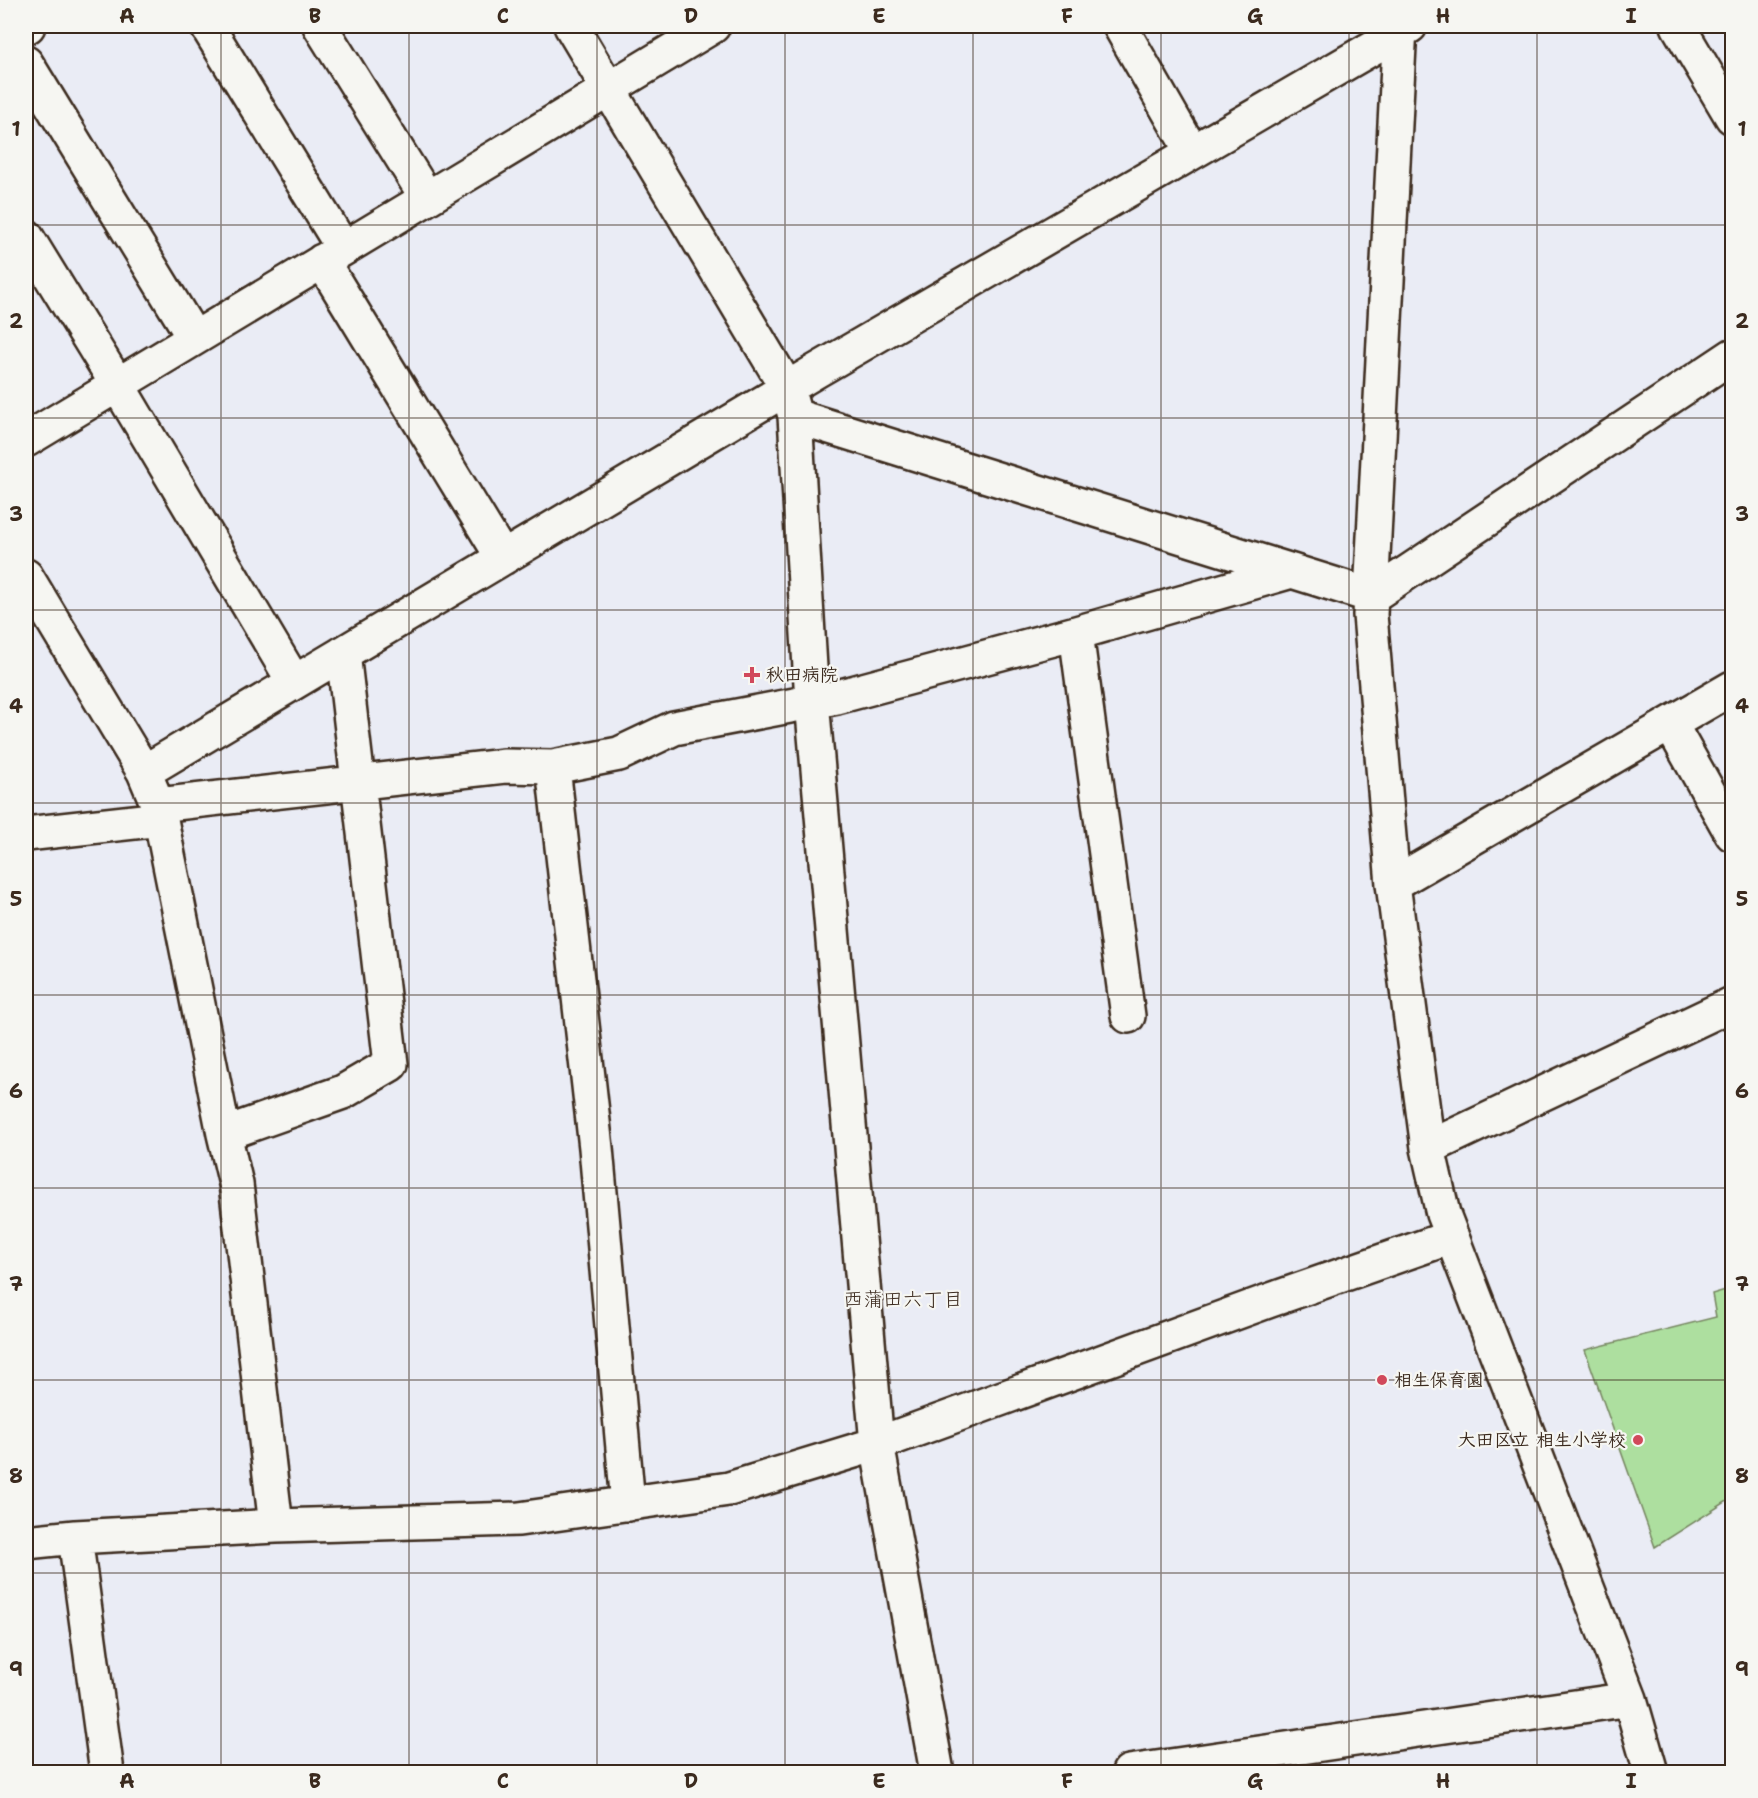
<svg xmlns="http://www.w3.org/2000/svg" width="1758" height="1798" viewBox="0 0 1758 1798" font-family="'Shantell Sans','Klee One',sans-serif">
<rect width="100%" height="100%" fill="#eaecf5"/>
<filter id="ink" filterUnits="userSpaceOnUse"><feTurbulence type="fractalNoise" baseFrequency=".0167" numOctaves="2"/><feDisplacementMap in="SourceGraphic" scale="12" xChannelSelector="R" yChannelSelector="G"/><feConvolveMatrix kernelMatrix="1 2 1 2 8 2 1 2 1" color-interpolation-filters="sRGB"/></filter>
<g filter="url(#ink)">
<path fill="#addf9f" stroke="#74845e" stroke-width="1.5" d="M1732,1288V1498L1655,1547L1585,1350L1716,1317L1712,1294Z"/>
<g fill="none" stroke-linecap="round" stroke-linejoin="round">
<g stroke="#3b2a1e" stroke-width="38">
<path id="minor" d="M207,26L343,248
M320,26L427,198
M571,26L787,388L795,416L812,701L877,1444L937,1772
M1120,26L1192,152
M1400,26L1370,615L1393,884L1428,1148L1443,1214L1630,1699L1651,1772
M1678,26L1732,117
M26,27L28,26
M26,63L194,338
M26,236L117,384L294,682
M322,261L503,558
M795,416L1372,596L1732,356
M26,440L713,26
M26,576L144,772L158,805L224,1134L236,1184L276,1526
M1076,633L1128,1016
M1671,725L1732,834
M553,767L596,1148L628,1504
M144,772L816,371L1410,26
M158,805L505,766L553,767L619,754L674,728L837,697L1076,633L1292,571
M26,834L161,819
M1393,884L1732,688
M224,1134L343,1092L391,1064L343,653
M1428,1148L1732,1004
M75,1537L107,1772
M26,1542L75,1537L276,1526L519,1519L729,1489L877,1444L1268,1301L1451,1237
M1129,1772L1630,1699"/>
</g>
<use href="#minor" stroke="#f6f6f2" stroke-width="33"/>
</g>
</g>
<path fill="none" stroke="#3b2a1e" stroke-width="1.5" stroke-opacity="0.55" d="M221,26V1772M409,26V1772M597,26V1772M785,26V1772M973,26V1772M1161,26V1772M1349,26V1772M1537,26V1772M26,225H1732M26,418H1732M26,610H1732M26,803H1732M26,995H1732M26,1188H1732M26,1380H1732M26,1573H1732"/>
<g fill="#d1495b" stroke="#f6f6f2" stroke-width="2">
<path d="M749 666h6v6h6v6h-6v6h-6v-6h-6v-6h6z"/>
<circle cx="1382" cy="1380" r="6"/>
<circle cx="1638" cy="1440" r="6"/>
</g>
<g text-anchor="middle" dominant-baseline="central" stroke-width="4.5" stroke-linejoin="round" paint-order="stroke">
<g font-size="18" font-weight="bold" fill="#3b2a1e" stroke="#f6f6f2" text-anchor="start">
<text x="766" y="675">秋田病院</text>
<text x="1394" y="1380">相生保育園</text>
<text x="1626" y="1440" text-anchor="end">大田区立 相生小学校</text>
</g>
<g font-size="20" fill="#3b2a1e" stroke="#f6f6f2">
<text x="903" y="1299">西蒲田六丁目</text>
</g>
</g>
<rect width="1758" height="1798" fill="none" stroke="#f6f6f2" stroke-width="66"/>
<rect x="33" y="33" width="1692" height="1732" fill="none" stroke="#3b2a1e" stroke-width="2"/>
<g font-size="20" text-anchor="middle" font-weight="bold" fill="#3b2a1e">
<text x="127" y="23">A</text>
<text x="315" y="23">B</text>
<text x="503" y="23">C</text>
<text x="691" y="23">D</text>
<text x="879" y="23">E</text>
<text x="1067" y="23">F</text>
<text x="1255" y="23">G</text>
<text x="1443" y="23">H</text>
<text x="1631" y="23">I</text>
<text x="16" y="136">1</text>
<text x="1742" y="136">1</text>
<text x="16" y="328">2</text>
<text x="1742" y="328">2</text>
<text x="16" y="521">3</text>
<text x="1742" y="521">3</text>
<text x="16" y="713">4</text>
<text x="1742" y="713">4</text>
<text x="16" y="906">5</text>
<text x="1742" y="906">5</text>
<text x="16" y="1098">6</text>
<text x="1742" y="1098">6</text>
<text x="16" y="1291">7</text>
<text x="1742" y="1291">7</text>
<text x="16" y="1483">8</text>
<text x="1742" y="1483">8</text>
<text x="16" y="1676">9</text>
<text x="1742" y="1676">9</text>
<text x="127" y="1788">A</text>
<text x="315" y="1788">B</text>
<text x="503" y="1788">C</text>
<text x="691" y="1788">D</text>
<text x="879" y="1788">E</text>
<text x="1067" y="1788">F</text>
<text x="1255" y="1788">G</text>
<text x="1443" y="1788">H</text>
<text x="1631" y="1788">I</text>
</g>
</svg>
